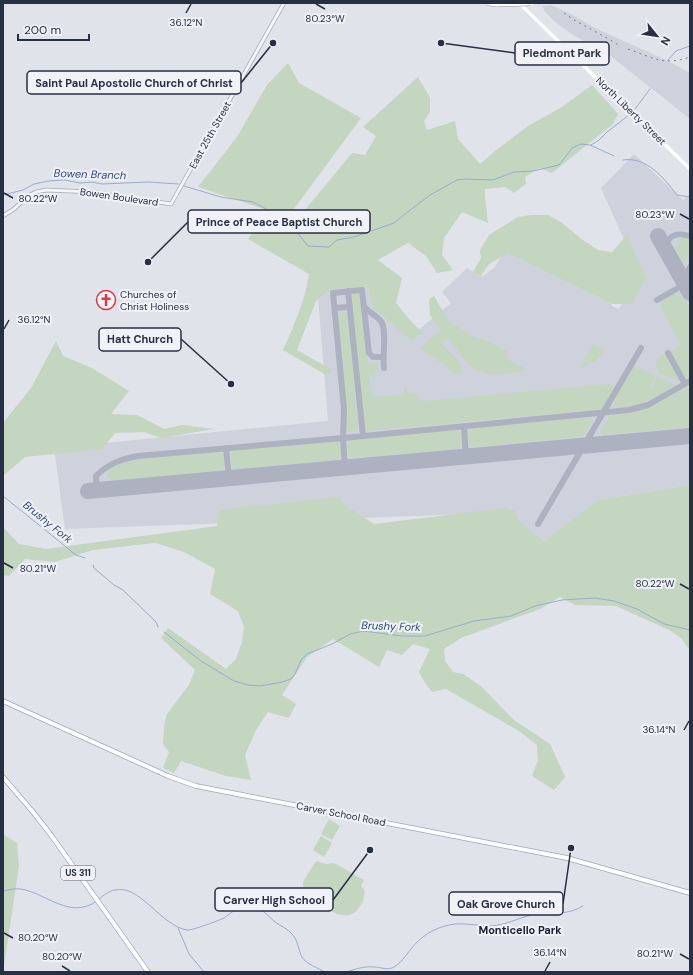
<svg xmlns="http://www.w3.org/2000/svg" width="693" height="975" viewBox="0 0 693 975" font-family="'DM Sans',sans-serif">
<rect width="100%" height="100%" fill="#e0e3ea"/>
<path fill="#ced2dd" d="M551,5L567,12L595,28L666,60L690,73V119L608,54L573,35L554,21L546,13L542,6Z
M634,154L683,200L690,194V485L598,500L579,535L529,553L495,513L65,529L54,448L328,421L317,285L373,287L417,331L451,303L442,292L467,268L482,277L495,267L502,255L508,253L519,258L612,304V306L618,309L642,280L601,188Z"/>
<path fill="#c4d5c0" d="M288,63L299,83L361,118L288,217L198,187L237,137L267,85Z
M418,77L430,98V112L424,121L427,130L455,121L458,139L480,164L495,151L528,126L562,107L592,85L618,114L613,124L552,173L539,168L525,177L526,184L514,193L505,187L485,189V196L488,223L462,212L444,238L442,255L453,270L437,273L426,256L408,243L378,260L402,278L396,303L409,319L423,333L411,340L372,307L368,287L329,289L316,301L297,350L332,370L328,376L283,350C294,325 305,301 309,274L248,239L262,221L283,231L295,222L352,153L365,155L376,136L363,127Z
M531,215H548L561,222L580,238L598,250L612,252L627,235L646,278L632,304H612L508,253L489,264L481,276L473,272L481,258L480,250L489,235L518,217Z
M684,237L690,239V254L683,264L675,249L681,238Z
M355,293L359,294L362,302L368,364L378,362V370H376V372L378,371L379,373H374L375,377L371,376L370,372H369L371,396L372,395L371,382L372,379H375L372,380L373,396L374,397L399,395V396H404V389H407V393L416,394L418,399L423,401L600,385L610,384L615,388V390L606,406L601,409L367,431L364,429L362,424L350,301V297Z
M672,294C681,293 687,300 690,309C691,314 691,373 689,378L684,377L670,353L671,351L681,345L660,305L662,300Z
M434,296L449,321L473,337L488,341L507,351L506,359L528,370C509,373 487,380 471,366C462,358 456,347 448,339L441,343L459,361L462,373L457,375L421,348L430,339L442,331L430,315L429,299Z
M341,312L347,313L348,317L358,426L356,431L354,433L347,431L345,427L346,402L338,316Z
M56,341L63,356L92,368L129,391L111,414L137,415L164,429L182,425L214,429L161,438L144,432L115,433L102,449L25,457L3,476V423L31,388Z
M593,344L604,350C601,359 588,366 580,369Z
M665,354L667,355L679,377V381L659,373L655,365L657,363V358Z
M634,366L656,375L650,389L654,387V383L657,376L675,385C665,395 632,408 618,408L614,404L615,398Z
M690,385V427L603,435L600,432L608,418L612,415L629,414L642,410L652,406Z
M590,417L592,418L593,421L584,435L579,437L474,447C467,445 468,439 468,433L472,428Z
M454,430C463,430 462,437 462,444L458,449L352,458L348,456L347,444L351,440Z
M335,441L338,442L341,449V456L336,460L236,469H234L231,465V453L236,450Z
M218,452L223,454L224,457V468L219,471L115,481L111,480L107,476C107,473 107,472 109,470C120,457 198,454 218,452Z
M690,485V647L688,648L682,639L671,631L616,606L575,605L560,597L540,609L461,638L444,649L445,661L453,672L463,674L482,687L514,720L550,744L565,777L554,790L532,776L538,760L537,745L519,731L446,689L432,692L425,683L419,672L430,649L413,644L402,655L387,650L379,667L333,639L307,657L282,695L296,704L289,718L268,712L256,730L245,755L251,780L226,776L181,761L174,773L163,768L169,752L163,744L164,726L167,714L189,685L195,670L161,638L168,628L226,669L236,659L242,642L244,627L238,611L210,594L215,569L184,552L155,543L93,550L55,562L25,559L9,576L3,575V527L19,544L46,549L217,526L219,510L339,497L342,503L374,524L505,508L515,511L518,520L544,542L598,500Z
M329,819L340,826L332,840L321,834Z
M3,834L17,843L19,866L3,972Z
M321,836L332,843L324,857L313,850Z
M316,861L326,864L334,863L364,880L361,886L364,889C365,895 364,901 360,906C351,922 336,914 323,907C317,904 311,900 306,894C304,890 303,886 303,882Z"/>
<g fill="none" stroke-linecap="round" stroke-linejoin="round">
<path stroke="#98adce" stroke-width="1" d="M668,60L676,51L690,46
M635,109L650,89
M591,145L599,140L607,132L629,115
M623,160C646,156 664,178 677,195L690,197
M184,186L221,197L253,202L287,220L308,246L329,247L337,240L354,237L394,223L405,214L430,195L457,180L464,179L493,180L514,172L533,171L559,165L572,148L581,144L590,145L614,156
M3,195L23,190L34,184L48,181L65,180L80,183L92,182L102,184L148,182L178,184
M3,496L76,555L85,558
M93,565L94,568L114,585L123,590L156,622L158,627
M164,632L201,661L234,681L248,685L260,686L282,682L291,679L295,674L301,660L307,654L332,644L350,634L364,631L402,636H425L474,621L511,616L535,606L562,600L595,598L614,601L637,609L664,624L690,630
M3,891C9,890 15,888 21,889C48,894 70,920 97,901
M99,899C104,895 109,891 115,890C140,884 161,926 187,930C191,931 220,920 224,918C232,913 244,900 254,905C262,909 268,916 275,922C281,926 288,929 292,934C299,942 298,950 302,957C306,964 318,968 325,972
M178,928L189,954L204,972
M347,972C355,969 365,966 374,967C380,967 386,970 392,968C400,965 406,955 411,949C420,937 434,928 449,925C463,922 477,926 491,926C506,925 518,918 532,915C549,912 568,916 583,906"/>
<path stroke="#acb2c0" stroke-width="6" d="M667,252V242C672,233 680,233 690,236
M683,280L690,267
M348,291L363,436
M657,300L685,284
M364,306C368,313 379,316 382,323C387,334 382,356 384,368
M335,308L349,307
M668,353L685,384
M464,426L466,457
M226,448L229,478
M345,468L343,438L344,409L333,293L362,290L369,353L373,357H383
M97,491L96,476C108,464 121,459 138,456L343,438L629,410L648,405L690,381
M538,524L641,348"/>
<path stroke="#acb2c0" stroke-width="16" d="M658,236L690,293
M88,491L690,436"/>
<g stroke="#a5a9b5" stroke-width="4.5">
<path id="tertiary" d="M3,216L14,209L28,196L36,192L46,190L92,192L171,204L284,3"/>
</g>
<g stroke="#9ea6b7" stroke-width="5.5">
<path id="primary" d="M3,701L168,776L196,786L567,858L690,893
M3,777L33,812L51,835L148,972"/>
</g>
<g stroke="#868fa3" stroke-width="6">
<path id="motorway" d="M489,3L497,4"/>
</g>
<use href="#tertiary" stroke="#f3f5f8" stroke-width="3"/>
<path stroke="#fff" stroke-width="3.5" d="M520,4L690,169"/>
<use href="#primary" stroke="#fff" stroke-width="4"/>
<use href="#motorway" stroke="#fff" stroke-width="5"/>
<path stroke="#788096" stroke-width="1" stroke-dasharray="2 4" stroke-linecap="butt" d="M564,13C582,26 602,34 620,46
M628,49C654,58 663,66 690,57"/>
<g stroke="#868fa3" stroke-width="6" stroke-linecap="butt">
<path id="motorway-bridge" d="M497,4L531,3"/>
</g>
<use href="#motorway-bridge" stroke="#fff" stroke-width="5"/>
</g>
<path fill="none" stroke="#272f44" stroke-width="1.5" d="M316,4L325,9M186,13L191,4M4,193L13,198M680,214L689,219M4,329L9,320M4,563L13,568M680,584L689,589M684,730L689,721M4,933L13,938M680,954L689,959M62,966L70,971M545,971L550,962"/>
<defs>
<g id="church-ring" transform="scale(1)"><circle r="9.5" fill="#f0f2f8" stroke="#db3a43" stroke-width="1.5"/><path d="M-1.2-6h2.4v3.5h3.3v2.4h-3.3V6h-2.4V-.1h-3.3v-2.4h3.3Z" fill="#db3a43"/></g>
</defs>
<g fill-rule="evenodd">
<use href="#church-ring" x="106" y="300"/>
</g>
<g text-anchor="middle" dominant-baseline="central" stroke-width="4" stroke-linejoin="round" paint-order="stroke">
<rect fill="#f0f2f8" stroke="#636a7a" stroke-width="1" x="61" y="866" width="34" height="14" rx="3"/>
<g font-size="9" font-weight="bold" fill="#272f44">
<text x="78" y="873">US 311</text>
</g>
<g font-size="10" fill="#272f44" stroke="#f0f2f8">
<text transform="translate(631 111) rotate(44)">North Liberty Street</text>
<text transform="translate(210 135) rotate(-61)">East 25th Street</text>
<text transform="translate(119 197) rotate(8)">Bowen Boulevard</text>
<text transform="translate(341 814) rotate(11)">Carver School Road</text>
</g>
<g font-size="10" fill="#272f44" stroke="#f0f2f8" text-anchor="start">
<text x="120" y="294">Churches of<tspan x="120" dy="12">Christ Holiness</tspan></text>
</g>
<g font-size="11" font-style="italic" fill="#2d497c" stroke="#f0f2f8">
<text transform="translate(90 174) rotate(2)">Bowen Branch</text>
<text transform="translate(48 522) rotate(39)">Brushy Fork</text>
<text transform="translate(391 626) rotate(2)">Brushy Fork</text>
</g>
<g font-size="11" font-weight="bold" fill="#192034" stroke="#f0f2f8">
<text x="520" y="930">Monticello Park</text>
</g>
</g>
<g font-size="10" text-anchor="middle" fill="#272f44" stroke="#f0f2f8" stroke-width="4" stroke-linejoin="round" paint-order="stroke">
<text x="325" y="22">80.23°W</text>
<text x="186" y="26">36.12°N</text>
<text x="38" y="202">80.22°W</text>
<text x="655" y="218">80.23°W</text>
<text x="34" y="323">36.12°N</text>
<text x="38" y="572">80.21°W</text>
<text x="655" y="587">80.22°W</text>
<text x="659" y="733">36.14°N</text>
<text x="38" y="941">80.20°W</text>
<text x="550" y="956">36.14°N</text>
<text x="655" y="957">80.21°W</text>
<text x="62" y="960">80.20°W</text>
</g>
<path fill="none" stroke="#272f44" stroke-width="1.5" d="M441 43L515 53M273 43L241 83M148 262L188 222M231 384L181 339M370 850L333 900M571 848L563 904"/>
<g fill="#272f44" stroke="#f0f2f8" stroke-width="1.5">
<circle cx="441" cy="43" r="4"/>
<circle cx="273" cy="43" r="4"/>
<circle cx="148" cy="262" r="4"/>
<circle cx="231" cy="384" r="4"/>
<circle cx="370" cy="850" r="4"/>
<circle cx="571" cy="848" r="4"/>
</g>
<g fill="#f0f2f8" stroke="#272f44" stroke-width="1.5">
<rect x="515" y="42" width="94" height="23" rx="4"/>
<rect x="27" y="71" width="214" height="23" rx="4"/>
<rect x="188" y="210" width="182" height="23" rx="4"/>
<rect x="99" y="328" width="82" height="23" rx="4"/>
<rect x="215" y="888" width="118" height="23" rx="4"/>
<rect x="449" y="892" width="114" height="23" rx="4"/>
</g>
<g font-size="11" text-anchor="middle" font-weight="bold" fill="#272f44">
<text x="562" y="57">Piedmont Park</text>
<text x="134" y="87">Saint Paul Apostolic Church of Christ</text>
<text x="279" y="226">Prince of Peace Baptist Church</text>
<text x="140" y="343">Hatt Church</text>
<text x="274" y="904">Carver High School</text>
<text x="506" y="908">Oak Grove Church</text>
</g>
<rect width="693" height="975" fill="none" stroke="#272f44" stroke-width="8"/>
<g transform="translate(657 36) rotate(120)" stroke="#f0f2f8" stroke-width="3" paint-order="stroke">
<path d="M0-3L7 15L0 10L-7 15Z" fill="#272f44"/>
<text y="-6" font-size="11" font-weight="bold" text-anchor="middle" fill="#272f44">N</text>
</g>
<path d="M18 34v6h71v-6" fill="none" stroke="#272f44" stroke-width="2"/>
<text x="24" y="34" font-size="12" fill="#272f44" stroke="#f0f2f8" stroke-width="3" paint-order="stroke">200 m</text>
</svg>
